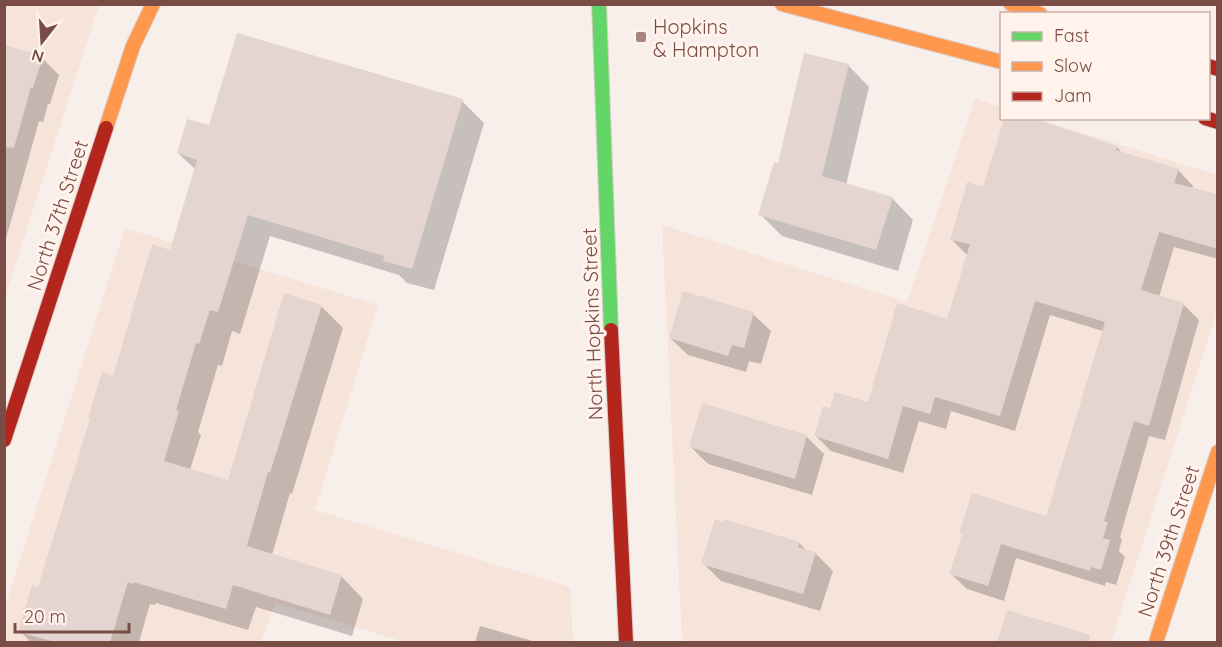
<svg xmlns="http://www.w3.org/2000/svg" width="1222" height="647" viewBox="0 0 1222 647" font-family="Quicksand,sans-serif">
<rect width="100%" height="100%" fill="#f8efea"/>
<path fill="#f6e4db" d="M5,5H99L5,297Z
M975,98L1001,107L1002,118L1038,119L1217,175V311L1111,642H682L662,225L907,302Z
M125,228L378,305L315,510L570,587L573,642H405L275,603L261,642H5V607Z"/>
<path fill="#0003" d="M4,46L42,58L59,75L50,104H48L43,122L39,121L4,246Z
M848,65L869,87L846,185L892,198L913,220L898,271L782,236L760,214L779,165Z
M462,101L484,123L434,290L407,283L399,275L270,236L240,334L232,331L222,366L218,365L198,432L201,435L190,470L229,482L321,306L343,328L292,494L290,493L272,555L341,576L363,599L352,636L256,607L248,630L156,603L155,605L150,604L139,642H28L29,640L20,631L39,589L171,251L196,170L178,153L210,127Z
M1117,147L1122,153L1178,170L1193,186L1192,189L1218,195V259L1174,247L1159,297L1183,304L1199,320L1165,440L1149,436L1120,537L1122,539L1119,551L1125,557L1116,585L1106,582L1105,586L1016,558L1004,601L967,589L951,574L963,535L1047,518L1103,331L1050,315L1015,431L951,411L946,429L919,421L903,473L831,451L816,436L831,410L869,404L948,320L967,255L951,239L984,189Z
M753,314L771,331L761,364L749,361L746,372L688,355L670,338Z
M807,437L824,454L812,495L708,464L691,447Z
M799,543L807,551L815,553L833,571L820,611L721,581L703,563Z
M1008,612L1080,634L1089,642H999Z
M480,626L536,642H475Z"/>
<path fill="#e5d5d1" d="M237,33L463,99L412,269L383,261L384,256L248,215L218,312L210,310L199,344L196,343L176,410L179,411L164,461L228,480L284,293L322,305L270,473L268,472L247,546L342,575L330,615L233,585L226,609L133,582V584L128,582L110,642H55L18,632L32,585L38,587L90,419L88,418L102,372L113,376L152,244L170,250L197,160L177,153L187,119L209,125Z
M4,45L43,56L33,88L31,87L14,148L4,147Z
M804,53L849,64L822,176L893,197L876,250L758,215L774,162L778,163Z
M1004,118H1032L1117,146L1116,150L1179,169L1174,183L1218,194V249L1159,232L1141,290L1184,303L1149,426L1134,421L1104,521L1108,522L1103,538L1110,540L1101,570L1091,567L1090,571L1001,544L988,586L949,574L962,534L959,533L972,493L1046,516L1105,322L1035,301L1000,416L935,397L930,414L903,406L888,459L814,436L823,406L830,408L835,392L868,402L897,303L947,319L970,244L950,240L967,182L983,187Z
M683,291L754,312L744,348L732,345L728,356L669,338Z
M702,403L807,435L795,479L689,447Z
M715,519L723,522L724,519L800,542L798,547L816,552L803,594L701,564Z
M1007,610L1090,635L1089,642H997Z"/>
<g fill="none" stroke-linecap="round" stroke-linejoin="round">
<g stroke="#d9ccc8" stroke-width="16">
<path id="fast" d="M599,4L611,330"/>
</g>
<g stroke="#d9ccc8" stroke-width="16">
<path id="slow" d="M782,4L1002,62
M1011,4L1040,14
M106,128L133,46L153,4
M1156,642L1218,452"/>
</g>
<g stroke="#d9ccc8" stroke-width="16">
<path id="jam" d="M1208,66L1218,69
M1205,118L1218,122
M611,330L626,642
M4,440L106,128"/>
</g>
<use href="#fast" stroke="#63d668" stroke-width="14"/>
<use href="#slow" stroke="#ff974d" stroke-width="14"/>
<use href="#jam" stroke="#b3261e" stroke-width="14"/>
</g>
<rect fill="#a6857f" stroke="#fff3ec" stroke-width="2" x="635" y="31" width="12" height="12" rx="3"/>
<g text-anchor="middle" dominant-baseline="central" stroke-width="6" stroke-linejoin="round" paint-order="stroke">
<g font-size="20" fill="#7a4c46" stroke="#fff3ec" text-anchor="start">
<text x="653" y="26">Hopkins<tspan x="653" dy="23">&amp; Hampton</tspan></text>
</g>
<g font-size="20" fill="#7a4c46" stroke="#fff3ec">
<text transform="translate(57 215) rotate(-72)">North 37th Street</text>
<text transform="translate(592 324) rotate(-92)">North Hopkins Street</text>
<text transform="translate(1168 541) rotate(-72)">North 39th Street</text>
</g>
</g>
<rect width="1222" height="647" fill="none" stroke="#7a4c46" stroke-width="12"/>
<rect x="1000" y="12" width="210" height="108" fill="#fff3ec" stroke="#cab0aa" stroke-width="1.5"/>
<rect x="1012" y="32" width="30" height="9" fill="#63d668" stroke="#cab0aa" stroke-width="1.5"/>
<text x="1054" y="42" font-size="18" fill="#7a4c46">Fast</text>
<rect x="1012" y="62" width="30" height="9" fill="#ff974d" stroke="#cab0aa" stroke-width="1.5"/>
<text x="1054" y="72" font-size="18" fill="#7a4c46">Slow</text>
<rect x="1012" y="92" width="30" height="9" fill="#b3261e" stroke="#cab0aa" stroke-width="1.5"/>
<text x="1054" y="102" font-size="18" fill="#7a4c46">Jam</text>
<g transform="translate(42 42) rotate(197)" stroke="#fff3ec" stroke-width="4.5" paint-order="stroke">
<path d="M0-4.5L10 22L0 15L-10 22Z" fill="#7a4c46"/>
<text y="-9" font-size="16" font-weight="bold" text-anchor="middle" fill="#7a4c46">N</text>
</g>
<path d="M15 623v9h114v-9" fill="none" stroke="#7a4c46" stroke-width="3"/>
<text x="24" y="623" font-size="18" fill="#7a4c46" stroke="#fff3ec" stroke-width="4.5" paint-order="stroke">20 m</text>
</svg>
